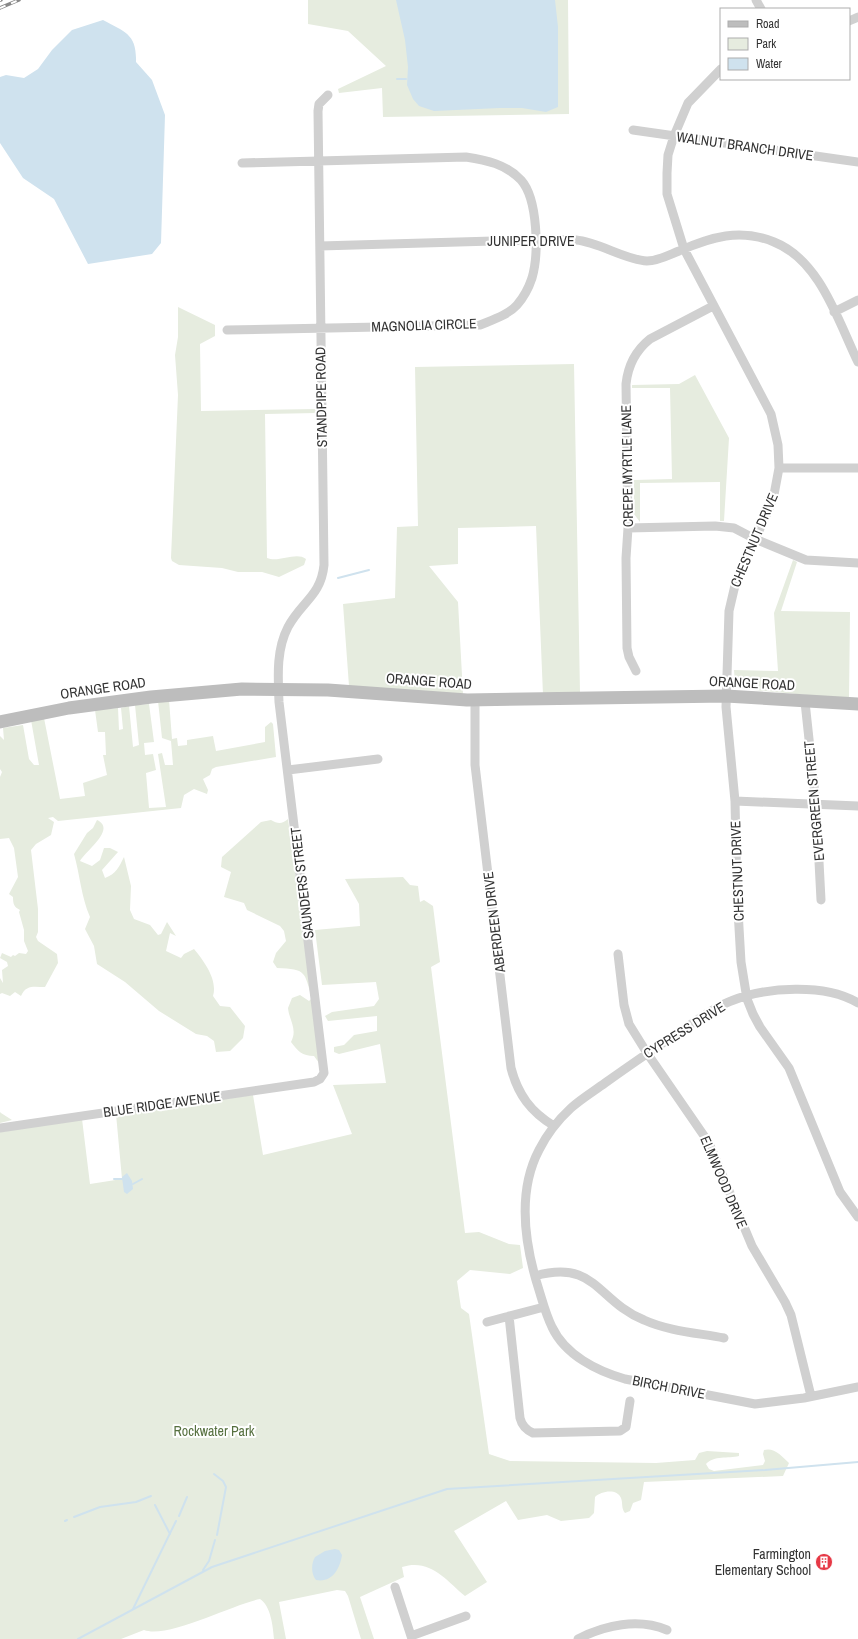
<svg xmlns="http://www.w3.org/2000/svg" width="858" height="1639" viewBox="0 0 858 1639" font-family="'Archivo Narrow',sans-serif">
<rect width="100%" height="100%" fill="#fff"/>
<path fill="#e6ecdf" d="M308,0H568L569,114L383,117L382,88L339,93L338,89L386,66L348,31L308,24Z
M178,307L215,325V336L200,344L201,411L317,409V413L265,414L267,558C279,563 296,551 306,559L304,565L279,577L262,572H238L222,568L179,565L172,561L171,558L178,395L175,355L178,337Z
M574,364L580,693L543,695L536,526L458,528V564L429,566L458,602L463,694L349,686L343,604L395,598L397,527L418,526L415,367Z
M695,375L729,438L724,521H720V482L640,483V522L634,514V480L672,479L670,388H632V385L679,384Z
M793,560L797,562L781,611L850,612L849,699L743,689L735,683L734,670L778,671L774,613Z
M169,700L172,739L177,738L178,746L187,745V740L213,736L216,751L265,742V727L271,722L273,724L276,757L216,767L212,769L210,775L203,779L208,790L207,794L194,789L184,795L181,808L58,821L53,817L48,818L54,822L51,835L36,844L31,850L38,909V932L36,937L38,941L57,954L58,963L45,987C35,987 26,984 21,996L15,992L10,996L2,993L0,994V978L3,983L2,970L8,966L7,962L0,958L2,953L11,957L13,955L15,956L19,953L26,954L28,951L24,941V930L19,912L20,910C14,907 13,904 13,897L9,894L18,877L14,848L9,838L0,839V777L2,772L0,769V736L4,740L3,728L23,725L29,759L34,765H39L31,720L44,718L60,799L85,796L83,783L107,775L103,755H106L105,732H98L95,710L118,708L119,730L123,729L121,708L129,706L133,747L139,745L135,705L149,704L154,742L144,743L145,755L153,754L156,770L146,773L149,808L166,807L158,754L162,753L165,765H173L171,741L162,738L158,701Z
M288,819L320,1055L319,1063L314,1056C302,1056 298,1051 291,1042C298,1029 289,1020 288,1008L292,998L300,995L309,1001L312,998C304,972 307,969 277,968L273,962L276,953L286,941L284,931L280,926L247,910L244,903L224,897L231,872L221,867L222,857L261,822L271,820C278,824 282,824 288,819Z
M97,820C117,829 85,851 80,861L92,866L100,860L104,848H110L118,852L102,870L105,878C116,874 119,867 124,857L131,886L130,910L134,919L150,925L158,935L161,934L167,922L176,936L170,933L166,951L181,958L184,954L194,949C204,961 218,980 213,996L220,1006L230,1007L245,1026L243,1038L230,1051L216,1052L214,1041L207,1036L196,1034L159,1011L125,982L97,964L94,946L85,929L90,917C81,896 80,875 74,854L87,833L93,828Z
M403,877L410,885L418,886L420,902L424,900L433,906L440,962L431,967L465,1233L479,1232L509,1244L520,1245L523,1268L510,1274L470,1270L457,1281L461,1308L469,1314L489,1454L510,1461L656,1463L695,1460L699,1453L707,1451L739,1453V1456C728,1459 714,1455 706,1464L709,1469L714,1471L763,1465L765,1461L763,1454L764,1450C774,1447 782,1456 789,1463L783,1476L644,1482L641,1500L633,1503L630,1511L625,1513C621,1508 623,1503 621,1498C617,1488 601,1491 595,1497L594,1513L589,1518L561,1521L547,1515L518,1520L506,1501L454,1531L487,1582L465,1596C446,1580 430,1558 402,1567L404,1577L360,1597L374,1639H361L348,1596L345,1591L337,1590L279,1602L286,1639H274C273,1627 271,1606 260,1599C233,1604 168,1639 144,1630L121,1639H0V1132L82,1119L90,1184L122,1179L116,1114L253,1095L263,1155L352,1134L333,1085L386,1083L380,1044L339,1054L334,1052V1047L344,1045L354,1035L377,1031V1016L328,1021L325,1016L332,1012L374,1006L379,999L376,982L322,985L315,930L360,926L359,904L345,879Z
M0,1112L1,1113L12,1120L0,1123Z"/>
<path fill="#cfe2ee" d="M396,0H555L558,27V107L546,112L522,108H500L434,111L419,106L413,99L407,85L408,67L405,40Z
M103,20C125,32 137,34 136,62L152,80L165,115L161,243L152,254L88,264L54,199L23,178L0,143V77L6,75L24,78L38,69L52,50L72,30Z
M127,1173L132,1181L133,1189L127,1194L124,1192L122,1177Z
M335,1549L339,1550L342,1555C340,1569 332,1583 316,1580C311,1574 311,1564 315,1557L325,1551Z"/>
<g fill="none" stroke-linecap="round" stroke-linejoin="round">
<path stroke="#cfe2ee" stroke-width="2" d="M397,79H406
M338,578L369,570
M114,1179H122
M133,1184L142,1179
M214,1474L223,1481L226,1487L217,1535
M155,1505L170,1534
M179,1516L187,1497
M74,1517L100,1507L136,1502L151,1496
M65,1521L67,1520
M203,1570L209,1561L215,1540
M133,1609L176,1521
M78,1639L212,1567L447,1489L765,1470L858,1462"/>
<path stroke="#d0d0d0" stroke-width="9" d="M756,0L761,9
M849,21L858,17
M721,69L688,103L674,136L668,155L667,173V194L684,249L771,414L778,445L779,468L773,500L736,581L729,611L726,707L735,801L737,893L741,962L747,999L753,1014L760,1027L789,1068L840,1192L858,1217
M633,130L858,162
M320,246C378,244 435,243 493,241C520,241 549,238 576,240C599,242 625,260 647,261C658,261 669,255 679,251C711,237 740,228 774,242C820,260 838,321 858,362
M834,312L858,300
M227,330L480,325C492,320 508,315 517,305C524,297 529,287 532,278C539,254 538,199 521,180C506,164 486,160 466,157L242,163
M779,468H858
M628,528L715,526L734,528L755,539L806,560L858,563
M636,671L629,657L627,648L626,558L628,528L626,384C628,365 635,351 650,339L713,306
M475,700V765L511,1068C518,1095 531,1112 554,1126
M805,702L816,804L821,900
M288,770L378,759
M735,801L858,806
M618,954L624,1005L629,1024L647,1053L709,1143L752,1246L785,1302L791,1315L811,1396
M858,1003C825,983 766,987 731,1001C712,1008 695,1022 678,1033C653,1049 629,1066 605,1083C594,1091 581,1099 571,1108C558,1120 547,1134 539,1150C517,1192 525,1246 539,1290C543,1303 546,1315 552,1327C565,1355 597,1371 625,1379L755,1404L804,1398L858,1387
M0,1128L314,1082L320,1079L324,1073L279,702C278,677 276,650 288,627C301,602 321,596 324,565L318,111L319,104L328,95
M535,1276C596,1259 597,1301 644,1320C668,1331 698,1333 724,1338
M509,1316L520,1418C522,1426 526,1430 533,1433L620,1431L626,1427L630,1401
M487,1322L544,1307
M395,1587L412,1639
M411,1636L466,1616
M578,1639C605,1625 638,1618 667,1630"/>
<path stroke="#bdbdbd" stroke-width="13" d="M0,722L69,708L151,697L242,689L328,690L467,700L726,696L858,704"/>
<g stroke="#888" stroke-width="3.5">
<path id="rail" d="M0,0H1
M0,8L19,0"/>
</g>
<use href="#rail" stroke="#fff" stroke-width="2" stroke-dasharray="6" stroke-linecap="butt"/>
</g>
<defs>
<g id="building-disc" transform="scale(0.9)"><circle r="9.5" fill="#e63946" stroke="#fff"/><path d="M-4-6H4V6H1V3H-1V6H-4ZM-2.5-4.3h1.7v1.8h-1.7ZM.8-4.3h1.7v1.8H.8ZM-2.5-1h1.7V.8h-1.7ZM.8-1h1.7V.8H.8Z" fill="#fff"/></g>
</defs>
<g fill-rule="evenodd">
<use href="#building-disc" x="824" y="1562"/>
</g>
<g text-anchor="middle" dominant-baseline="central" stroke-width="4" stroke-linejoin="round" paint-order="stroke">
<g font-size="14" fill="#333" stroke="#fff">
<text transform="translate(745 146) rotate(8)">WALNUT BRANCH DRIVE</text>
<text x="531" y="241">JUNIPER DRIVE</text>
<text transform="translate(424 325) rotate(-2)">MAGNOLIA CIRCLE</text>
<text transform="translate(321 397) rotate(-91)">STANDPIPE ROAD</text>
<text transform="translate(627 466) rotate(-91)">CREPE MYRTLE LANE</text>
<text transform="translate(754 540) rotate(-67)">CHESTNUT DRIVE</text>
<text transform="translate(429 681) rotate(4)">ORANGE ROAD</text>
<text transform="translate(752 683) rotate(3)">ORANGE ROAD</text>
<text transform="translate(103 688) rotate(-8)">ORANGE ROAD</text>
<text transform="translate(814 801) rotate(-95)">EVERGREEN STREET</text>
<text transform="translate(737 871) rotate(-92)">CHESTNUT DRIVE</text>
<text transform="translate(302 883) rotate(-97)">SAUNDERS STREET</text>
<text transform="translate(494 922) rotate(-97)">ABERDEEN DRIVE</text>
<text transform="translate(684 1030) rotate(-32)">CYPRESS DRIVE</text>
<text transform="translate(162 1104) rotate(-8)">BLUE RIDGE AVENUE</text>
<text transform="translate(724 1182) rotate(67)">ELMWOOD DRIVE</text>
<text transform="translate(669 1387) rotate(11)">BIRCH DRIVE</text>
</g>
<g font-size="14" fill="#56703f" stroke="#fff">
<text x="214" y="1431">Rockwater Park</text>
</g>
<g font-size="14" fill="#333" stroke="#fff" text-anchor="end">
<text x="811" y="1554">Farmington<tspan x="811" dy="16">Elementary School</tspan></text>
</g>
</g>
<rect x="720" y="8" width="130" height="72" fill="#ffffff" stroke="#adadad"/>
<rect x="728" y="21" width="20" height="6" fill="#bdbdbd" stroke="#adadad"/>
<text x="756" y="28" font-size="12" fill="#333333">Road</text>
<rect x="728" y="38" width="20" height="12" fill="#e6ecdf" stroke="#adadad"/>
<text x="756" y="48" font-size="12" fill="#333333">Park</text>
<rect x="728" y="58" width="20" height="12" fill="#cfe2ee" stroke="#adadad"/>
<text x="756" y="68" font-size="12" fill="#333333">Water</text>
</svg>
